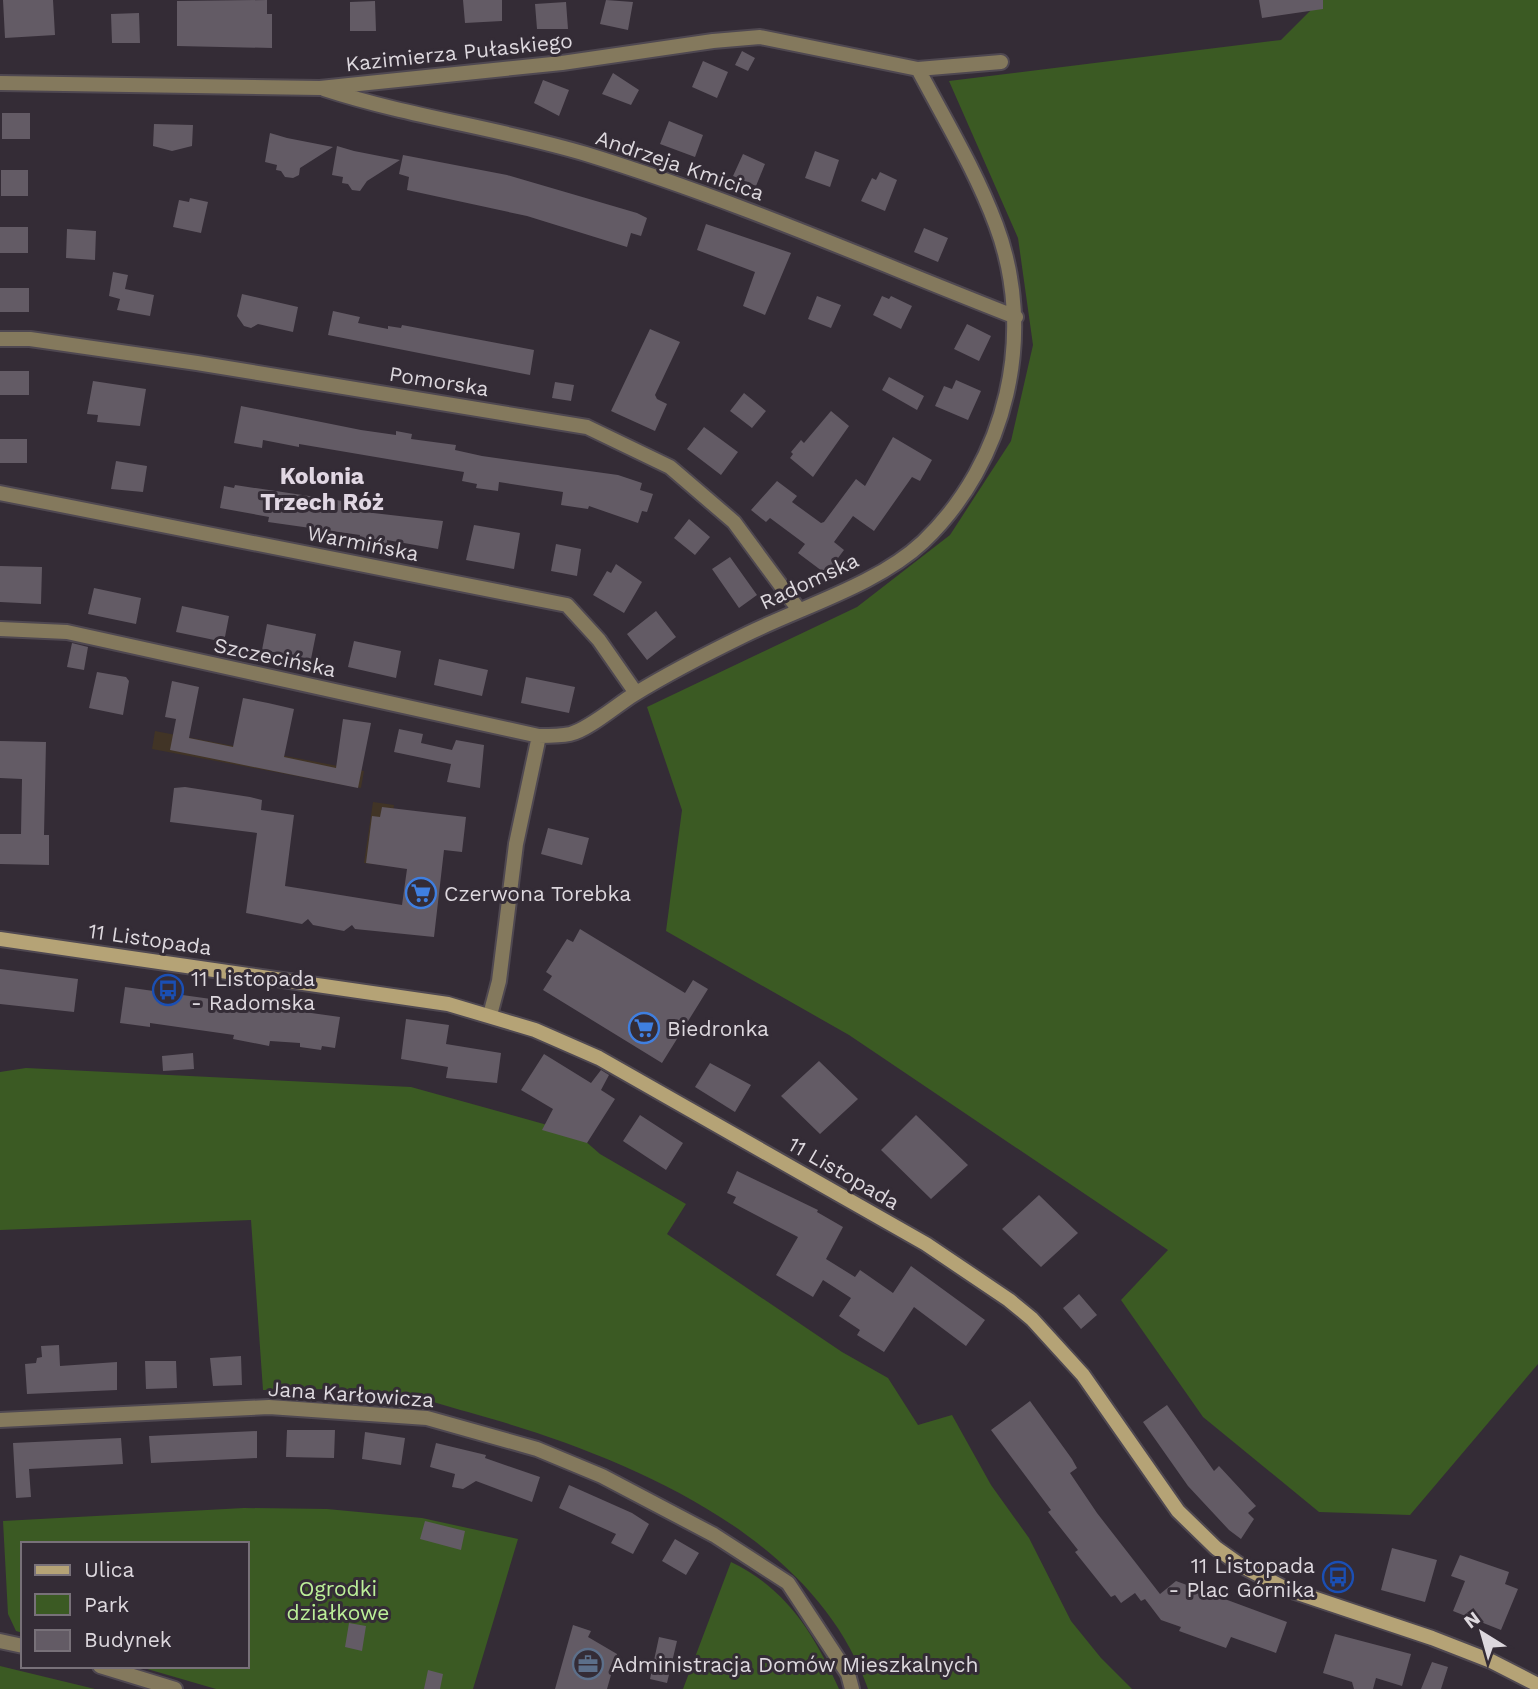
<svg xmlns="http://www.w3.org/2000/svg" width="1538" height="1689" viewBox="0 0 1538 1689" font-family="'Work Sans',sans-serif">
<rect width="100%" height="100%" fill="#342c36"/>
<path fill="#413426" d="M155,731L364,771L361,788L152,749Z
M373,802L394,805L386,865L364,863Z"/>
<path fill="#3b5a23" d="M1321,0H1538V1364L1410,1515L1319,1512L1203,1417L1121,1300L1168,1250L849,1035L666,931L682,810L647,707L857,607L950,535L1011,441L1033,345L1018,238L949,81L1281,40Z
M26,1068L411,1087L576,1133L600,1154L686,1204L667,1234L842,1352L888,1378L918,1425L952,1415L991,1485L1029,1538L1071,1621L1101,1658L1132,1689H868C813,1530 616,1453 468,1412C448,1407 427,1399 407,1395C361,1386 310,1390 263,1390L251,1220L0,1230V1072Z
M244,1508L327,1509L422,1518L518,1539L473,1689H216L137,1666H247V1544H23V1633L16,1631L8,1614L3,1521Z
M731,1562C787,1589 814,1634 839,1689H683Z
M0,1666L95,1689H0Z"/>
<path fill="#635b65" d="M3,0H53L55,35L5,38Z
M267,0V14H272V48L177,46V1Z
M463,0H502V21L465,23Z
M606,0L633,2L628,30L600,24Z
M1259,0H1323V9L1262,18Z
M375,1L376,31H350V2Z
M566,2L568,29H537L535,4Z
M139,13L140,43H112L111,14Z
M742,51L755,58L748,71L735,65Z
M703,61L728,72L717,98L692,87Z
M613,73L639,90L631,105L602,94Z
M543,80L569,90L559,116L534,103Z
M2,113H30V139H2Z
M669,121L703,135L695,157L660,144Z
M154,124L193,125L192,146L172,151L153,146Z
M270,133L287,138L333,147L300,168L299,175L293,178L285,177L281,171L276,170L277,165L265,162Z
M337,146L354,151L400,160L367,181L360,191L352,190L348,184L342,183L343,177L332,175Z
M815,151L839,160L830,187L805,178Z
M743,154L765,164L756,186L733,176Z
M403,155L507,175L637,213L647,218L641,236L631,233L627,247L527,216L407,190L409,177L399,174Z
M1,170H28V196H1Z
M880,172L897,180L885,211L861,201L872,178L876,180Z
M190,198L208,202L201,233L173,227L179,200L189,202Z
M706,224L791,253L765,315L743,306L755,272L697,250Z
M0,227H28V253H0Z
M924,228L948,238L938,262L914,252Z
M67,229L96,231L95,260L66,258Z
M113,272L128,275L125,289L154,295L150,316L117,310L120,299L109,296Z
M0,288H29V312H0Z
M242,294L298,307L293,332L258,324L251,328L244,326L237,316Z
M817,296L841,305L831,328L808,319Z
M882,296L889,299L891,296L912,306L901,329L873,315Z
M333,311L360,317L358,323L388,329V326L401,328L402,325L534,350L530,375L328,335Z
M967,324L991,336L979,361L954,349Z
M650,329L680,342L655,395L657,399L667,404L655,431L611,411Z
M0,371H29V395H0Z
M889,377L924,396L917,410L882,390Z
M956,380L981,391L968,420L935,406L944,386L952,389Z
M93,381L146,389L140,426L97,422L98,415L87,414Z
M555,382L574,385L571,401L552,398Z
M744,393L766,411L752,428L730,411Z
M241,406L361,430L396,435V431L412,434L411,439L456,445L455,450L482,456L618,475L642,483L640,490L653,494L647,512L642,511L638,523L589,506L588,509L561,505L563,492L499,482L498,491L476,488L477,484L462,481L464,472L299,444V447L263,440L262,448L234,443Z
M831,411L849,426L813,477L790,458L793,454L791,452L801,440L804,443Z
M704,427L738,452L721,475L687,449Z
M893,437L932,460L920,481L912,477L874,531L853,516L834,542L844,550L826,574L798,553L805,544L770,518L766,522L751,510L777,481L797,496L792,502L821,523L824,522L856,479L865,486Z
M0,439H27V463H0Z
M116,461L147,466L143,492L111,489Z
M235,485L349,502L347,510L443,521L438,549L387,540V545L359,541L360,535L268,522L269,517L220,508L224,486L234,488Z
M689,519L710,537L695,555L674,538Z
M474,525L520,533L514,569L466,560Z
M556,544L581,549L577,576L551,571Z
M730,557L757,595L739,608L712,569Z
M616,564L642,582L624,613L593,595L607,571L611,573Z
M0,566L42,567L41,604L0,602Z
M94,588L141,598L136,624L88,614Z
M182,606L229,616L224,642L176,632Z
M656,611L676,637L647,660L627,634Z
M267,624L316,634L311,659L262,650Z
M354,641L401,651L396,678L348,667Z
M72,643L88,647L84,670L67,667Z
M439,659L488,670L482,696L434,685Z
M97,672L126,677L129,681L123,715L89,708Z
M526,677L575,687L569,713L521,703Z
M172,681L199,687L189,738L233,747L243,698L268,703L294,709L284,757L336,768L343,719L371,723L358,788L170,750L176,719L165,717Z
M399,729L423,734L421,743L452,750L456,740L484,745L480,788L447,782L451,764L394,752Z
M0,741L46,742L44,835H49V865L0,864V834H21L22,779L0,778Z
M185,787L250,797L262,800L261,810L294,815L285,886L402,905L407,869L366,863L372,816L380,817L382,807L466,817L462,852L444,850L434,937L355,929L352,925L344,931L313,925L308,919L302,924L246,913L257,833L170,822L174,788Z
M548,828L589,838L582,865L541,854Z
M580,929L685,993L693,980L708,989L662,1063L543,990L552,976L546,972L567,939L573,942Z
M0,969L78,979L74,1012L0,1004Z
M125,987L340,1017L335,1048L322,1046L321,1050L300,1047V1043L270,1041L269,1046L233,1039L234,1035L150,1023V1027L120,1023Z
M406,1019L449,1025L446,1044L501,1053L497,1083L446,1078L448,1067L401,1059Z
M193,1053L194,1069L163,1071L162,1056Z
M544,1054L591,1083L601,1070L609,1075L601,1090L615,1099L587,1143L542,1130L553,1109L521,1090Z
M819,1061L858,1099L820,1134L781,1096Z
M710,1063L751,1085L735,1112L695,1087Z
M640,1115L683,1143L666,1170L623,1141Z
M916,1115L968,1165L931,1199L881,1150Z
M737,1171L818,1210L817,1212L843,1227L826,1259L855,1277L860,1270L893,1293L911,1266L985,1320L966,1346L914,1307L884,1352L857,1335L860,1330L839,1316L851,1298L823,1280L813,1297L776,1275L798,1237L733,1203L736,1197L727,1193Z
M1039,1195L1078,1233L1041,1267L1002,1229Z
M1079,1294L1097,1315L1081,1329L1063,1308Z
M59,1345L60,1366L117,1362V1390L27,1394L25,1364L36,1363L37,1358L42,1357L41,1346Z
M241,1356L242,1385L213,1386L210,1358Z
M145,1361H176L177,1388L146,1389Z
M1030,1401L1072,1459L1077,1468L1070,1473L1097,1513L1160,1594L1176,1581L1287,1622L1276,1653L1231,1637L1226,1648L1179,1631L1181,1627L1161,1620L1145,1599L1141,1601L1135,1593L1121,1603L1115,1595L1111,1597L1075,1552L1078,1550L1048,1512L1051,1510L991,1430Z
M1167,1405L1214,1471L1219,1466L1256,1506L1248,1513L1254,1519L1241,1539L1229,1530L1188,1486L1143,1422Z
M287,1430H335L334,1458L286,1457Z
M257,1431V1458L151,1463L149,1436Z
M365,1432L405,1438L401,1465L362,1459Z
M121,1438L123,1464L29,1469L31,1497L16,1498L13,1443Z
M436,1443L486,1455L485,1458L540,1477L532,1502L476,1481L463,1489L452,1487L455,1474L430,1467Z
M569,1485L632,1513L649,1524L633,1554L611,1543L616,1534L559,1508Z
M425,1521L465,1531L461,1550L420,1539Z
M675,1539L699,1553L686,1575L662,1561Z
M1392,1548L1437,1560L1425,1602L1381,1590Z
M1460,1555L1509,1572L1505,1584L1518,1589L1501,1630L1453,1611L1465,1581L1451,1576Z
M349,1623L366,1626L362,1651L345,1647Z
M573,1625L591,1631L588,1637L617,1654L607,1689H555Z
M1335,1634L1411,1654L1402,1686L1376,1678L1373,1689H1354L1352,1682L1323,1673Z
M659,1637L677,1641L667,1683L650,1679Z
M1432,1662L1448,1667L1441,1689H1421Z
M428,1670L443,1674L440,1689H424Z"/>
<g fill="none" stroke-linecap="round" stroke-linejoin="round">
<g stroke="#4f4851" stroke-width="18">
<path id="street" d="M0,83L320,88L562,63L713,41L760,37L918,69L1001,62
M324,89C410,117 499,128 586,154C732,199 873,261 1016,317
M0,339H30L197,363L587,427L670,467L734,522L799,610
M0,493L567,605L599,640L636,693
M0,629L67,632L539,736
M490,1015L499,981L516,844L539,736C549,736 560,736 570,734C588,730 617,705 633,695C669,673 708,653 745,635C801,607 877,585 923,542C1007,462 1037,334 996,225C976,171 945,120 918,69
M0,1420L269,1407L427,1418L537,1449L602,1476L714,1535L788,1583L848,1674L852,1689
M0,1641L23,1646
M100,1666L175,1689"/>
</g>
<g stroke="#4f4851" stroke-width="18">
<path id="secondary" d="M0,939L448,1004L535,1030L599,1058L926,1244L1009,1300L1032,1319L1083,1375L1178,1511L1216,1548L1240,1565L1286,1589L1432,1638L1491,1661L1538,1685"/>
</g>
<use href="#street" stroke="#84795d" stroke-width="14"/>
<use href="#secondary" stroke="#b5a376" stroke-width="14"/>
</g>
<defs>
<g id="supermarket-ring" transform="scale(1.575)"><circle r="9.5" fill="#342c36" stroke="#3f7fe0" stroke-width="1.5"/><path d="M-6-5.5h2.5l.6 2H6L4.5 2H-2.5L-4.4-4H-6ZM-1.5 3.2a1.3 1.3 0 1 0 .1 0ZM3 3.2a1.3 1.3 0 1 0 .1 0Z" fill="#3f7fe0"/></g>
<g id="bus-ring" transform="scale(1.575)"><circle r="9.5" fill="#342c36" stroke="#1a4fb4" stroke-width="1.5"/><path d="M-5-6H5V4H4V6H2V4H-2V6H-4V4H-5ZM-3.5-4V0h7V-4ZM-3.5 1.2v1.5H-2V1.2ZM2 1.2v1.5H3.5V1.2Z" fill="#1a4fb4"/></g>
<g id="office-ring" transform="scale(1.575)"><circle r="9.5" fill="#342c36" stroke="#5c6f8a" stroke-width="1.5"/><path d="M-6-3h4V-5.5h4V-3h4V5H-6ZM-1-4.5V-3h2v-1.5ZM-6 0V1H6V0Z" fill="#5c6f8a"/></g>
</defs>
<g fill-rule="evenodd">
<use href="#supermarket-ring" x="421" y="893"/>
<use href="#bus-ring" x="168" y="990"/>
<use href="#supermarket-ring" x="644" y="1028"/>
<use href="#bus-ring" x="1338" y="1577"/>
<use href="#office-ring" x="588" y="1664"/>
</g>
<g text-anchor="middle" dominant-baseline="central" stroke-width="6" stroke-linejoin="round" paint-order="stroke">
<g font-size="21" fill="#ddd8de" stroke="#342c36">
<text transform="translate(459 52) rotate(-6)">Kazimierza Pułaskiego</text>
<text transform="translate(680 165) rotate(19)">Andrzeja Kmicica</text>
<text transform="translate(439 381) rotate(9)">Pomorska</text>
<text transform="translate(363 543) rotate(11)">Warmińska</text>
<text transform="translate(809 581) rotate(-25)">Radomska</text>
<text transform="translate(275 657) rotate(12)">Szczecińska</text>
<text transform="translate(150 939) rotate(8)">11 Listopada</text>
<text transform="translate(844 1173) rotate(30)">11 Listopada</text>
<text transform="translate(351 1394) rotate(4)">Jana Karłowicza</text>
</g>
<g font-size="21" fill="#ddd8de" stroke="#342c36" text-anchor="start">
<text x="444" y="893">Czerwona Torebka</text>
<text x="191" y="978">11 Listopada<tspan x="191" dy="24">- Radomska</tspan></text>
<text x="667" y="1028">Biedronka</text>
<text x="1315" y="1565" text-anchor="end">11 Listopada<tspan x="1315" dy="24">- Plac Górnika</tspan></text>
<text x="611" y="1664">Administracja Domów Mieszkalnych</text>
</g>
<g font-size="21" fill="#bcf099" stroke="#342c36">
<text x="338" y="1588">Ogrodki<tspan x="338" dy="24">działkowe</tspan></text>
</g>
<g font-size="23" font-weight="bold" fill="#e1d7e3" stroke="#342c36">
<text x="322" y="476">Kolonia<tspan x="322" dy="26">Trzech Róż</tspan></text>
</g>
</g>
<rect x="21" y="1542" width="228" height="126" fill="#342c36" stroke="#787179" stroke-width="2"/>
<rect x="35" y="1565" width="35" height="10" fill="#b5a376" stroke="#787179" stroke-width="2"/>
<text x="84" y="1577" font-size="21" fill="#ddd8de">Ulica</text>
<rect x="35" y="1594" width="35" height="21" fill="#3b5a23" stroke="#787179" stroke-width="2"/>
<text x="84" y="1612" font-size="21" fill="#ddd8de">Park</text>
<rect x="35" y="1630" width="35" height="21" fill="#635b65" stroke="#787179" stroke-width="2"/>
<text x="84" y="1647" font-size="21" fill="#ddd8de">Budynek</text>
<g transform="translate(1482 1633) rotate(323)" stroke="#342c36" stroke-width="5" paint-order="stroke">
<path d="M0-5L12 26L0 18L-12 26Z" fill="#ddd8de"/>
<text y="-10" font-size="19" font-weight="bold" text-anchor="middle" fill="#ddd8de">N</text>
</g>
</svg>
